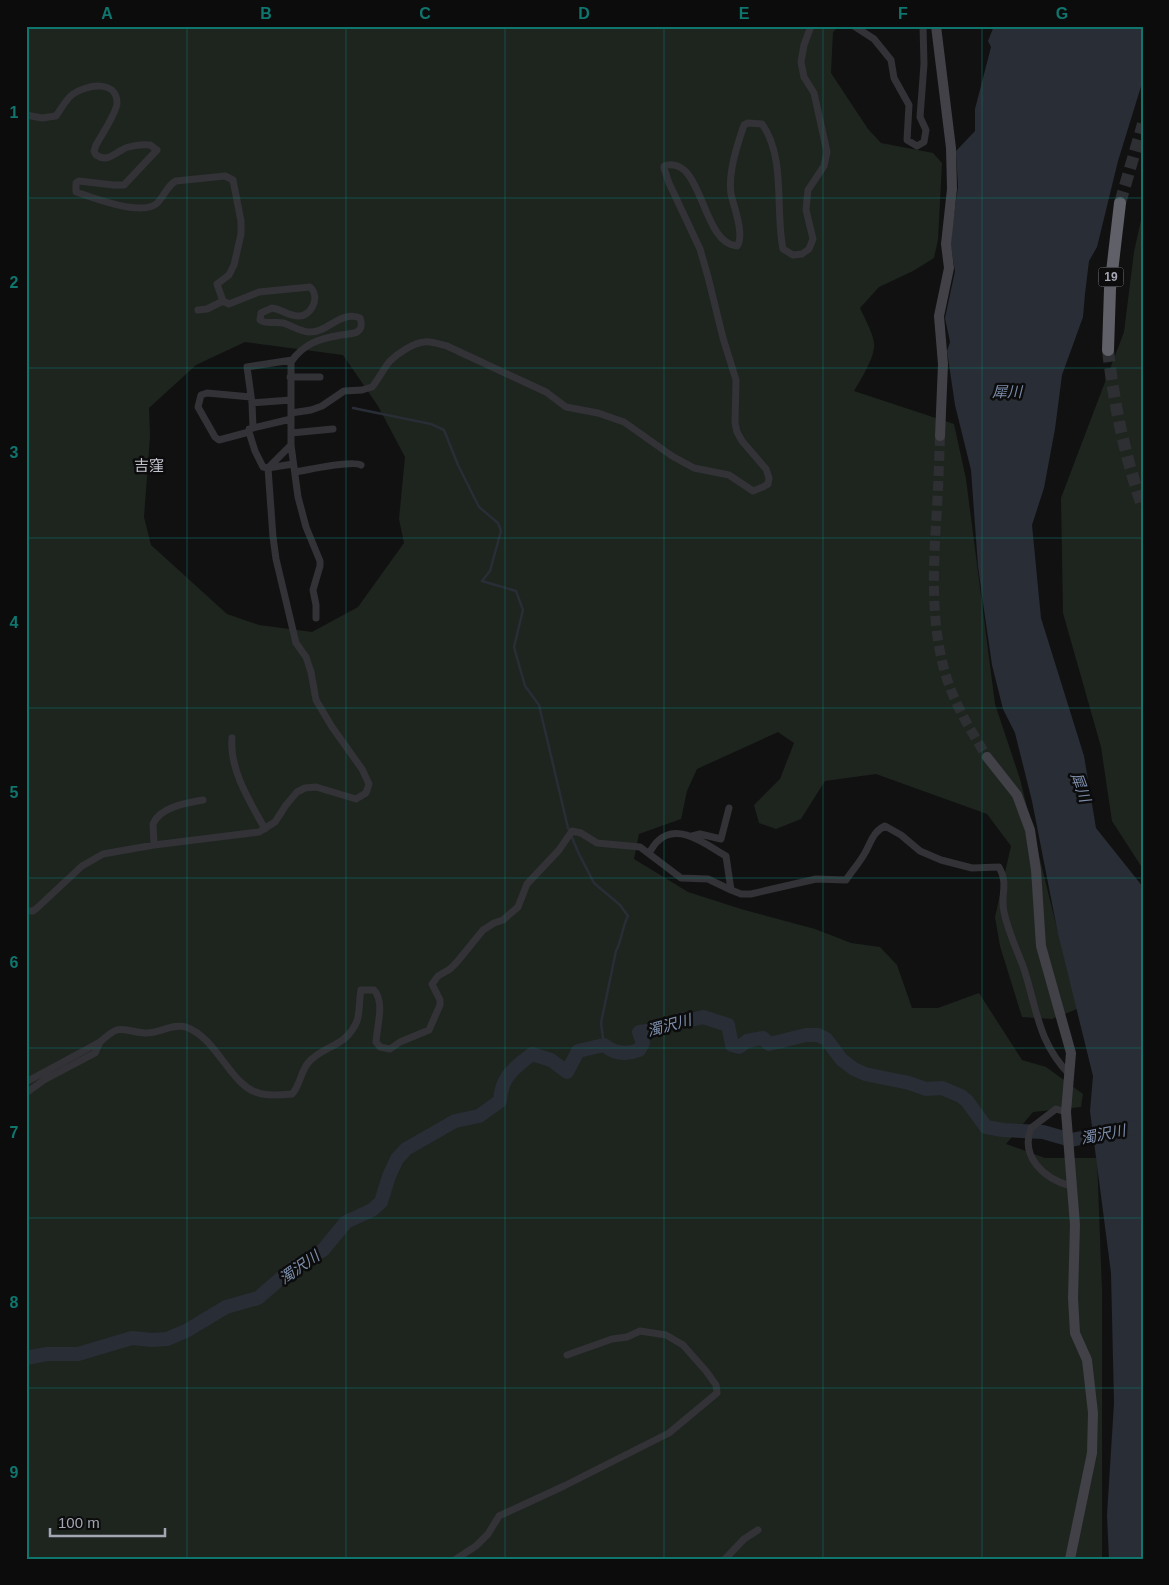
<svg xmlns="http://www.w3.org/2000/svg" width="1169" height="1585" viewBox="0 0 1169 1585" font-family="Helvetica,'Noto Sans JP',sans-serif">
<rect width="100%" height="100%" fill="#111112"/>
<path fill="#1e251f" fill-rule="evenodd" d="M26,26H839L833,32L831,73L868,129L881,143L933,153L942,163L938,240L934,258L913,271L879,287L860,308C864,317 876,338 874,348C872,362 861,379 854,391L954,424L966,479L995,704L1020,779L1077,1009L1052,1019L1022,1017L1000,946L995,917L1011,846L987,814L876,774L825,781L801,819L776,829L759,823L754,805L780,779L794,743L778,732L697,769L687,791L681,819L639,834L634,859L688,892L741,909L815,929L851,943L880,947L897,965L912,1008H938L979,993L1022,1060L1046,1067L1083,1094L1081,1107L1033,1112L1006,1144L1045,1158H1097L1102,1291V1559H26ZM245,342L343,355L378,406L405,457L399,519L404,543L358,607L312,632L259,625L227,614L151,545L144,517L150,436L149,408L196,365Z
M1143,211V869L1112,821L1101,747L1063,613L1061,498L1124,332L1134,252Z"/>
<path fill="#292d35" d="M994,26H1143V80L1118,161L1097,247L1089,261L1085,294L1083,317L1062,375L1055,429L1044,488L1032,525L1041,618L1084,756L1096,828L1143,887V1559H1109L1107,1515L1114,1403L1111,1273L1090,1111L1093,1076L1058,934L1032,801L1015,733L1003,709L992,665L983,603L978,566L971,470L955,405L947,351L950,342L945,318L955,271L950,241L958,187L956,151L975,131V109L991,47L988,41Z"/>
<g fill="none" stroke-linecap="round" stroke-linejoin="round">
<path stroke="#292d35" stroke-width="2.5" d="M353,408L431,424L444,430L458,465L479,507L498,523L501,531L490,571L482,581L516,591L523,610L514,647L525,686L539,705L568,828L579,854L594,883L620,905L628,916C622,927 622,940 616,951L601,1023L604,1045"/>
<path stroke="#292d35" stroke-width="14" d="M26,1358L47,1354H78L132,1338L152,1340L167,1339L186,1331L226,1307L258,1298L294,1267L323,1250L346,1222L372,1210L381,1202L389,1176L397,1159L406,1149L455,1121L479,1116L500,1101C501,1077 514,1068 532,1054L551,1060L567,1072L578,1051L604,1045C615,1054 626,1055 639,1050L643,1043L639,1032L662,1029L671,1023L682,1019L691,1020L703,1017L728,1025L732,1045L739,1047L747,1041L763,1038L769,1044L806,1035H818L826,1039L842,1060L854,1069L865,1074L909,1083L926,1089L942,1088L961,1096L967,1101L986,1127L1003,1130L1043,1132L1071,1140L1143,1126"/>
<path stroke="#2e2f32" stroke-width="10" stroke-dasharray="10 5" stroke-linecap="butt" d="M940,436C939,465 938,494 936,524C933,574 931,626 946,676C955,705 971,731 987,757"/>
<path stroke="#2e2f32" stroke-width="12" stroke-dasharray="12 6" stroke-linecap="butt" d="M1120,203L1143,124
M1108,350C1114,405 1125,457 1143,508"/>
<path stroke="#323237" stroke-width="7" d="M854,26L874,39L891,60L894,78L909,105L907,140L917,146L924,142L926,130L920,117L924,64L923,26
M26,115L42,118L56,116C61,109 66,99 73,94C86,85 117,79 117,103C117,112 101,136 96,145L94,151L96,155C107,162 112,155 122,150C127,146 143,144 150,145C152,146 154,148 157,150L124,185H113L79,181L76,183V192C94,198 140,216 156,204C164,198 166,186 176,181L225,176L233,180L241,221V234L234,265L229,275L217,284L223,301L229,304L259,292L310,287C321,297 311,317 298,316C289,316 281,309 272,308L261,313L260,320C267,325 275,321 283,323C291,325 300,332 309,332C328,333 340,310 360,318C362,323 362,329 357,332C353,334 346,334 341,335C319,339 304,343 291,362V445L268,468L273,537L276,559L296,643L306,657L311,672L316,700L332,727L362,769L369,784L366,793L356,799L316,787L305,788L297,792L286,805L275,822L259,832L154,845L103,854L82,866L37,908L33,911H26
M198,310L207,309L223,301
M290,377H320
M252,403L291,400
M291,413L311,410L322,406L344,391L362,390L372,387C379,379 383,369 390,361C397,354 413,343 424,342C431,341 439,344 447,346L546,392L566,407L598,413L624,422L672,456L694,468L729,475L753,491L763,487L768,484L769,478L766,469L742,441L737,432L735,423L736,380L723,338L708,277L700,249L669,183L664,168V166C703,153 701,244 737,246C745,236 734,207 731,194C728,172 737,146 744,125L748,123L762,124C786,157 775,211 783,249L793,255L802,254L809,249L813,239L806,210L808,190L824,166L827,152L814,93L804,77L801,62L804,45L811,26
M291,419L253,428L249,429V432L255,451L263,467L268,468L293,464
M253,428L252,403L247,367L292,360
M249,432L219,440L215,437L198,407L201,395L207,393L251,397
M291,433L333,429
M291,445L298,497L306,527L320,561V566L313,590L316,605V618
M295,472C308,470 352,460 361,465
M232,738C229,769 250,802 265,829
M692,836L700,834L721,839L729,808
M154,845L153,824C160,807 186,803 203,800
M649,853C652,849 654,844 658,841C678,821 708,846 726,856L731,890
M26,1082L100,1042C122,1022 120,1031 145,1033C158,1034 173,1023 186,1027C219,1039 230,1088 262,1094C272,1096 282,1095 292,1094C300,1086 300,1073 308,1063C324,1044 345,1049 357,1021C360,1012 359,999 361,990H374C385,1002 377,1026 376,1042L380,1047L390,1049L400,1042L429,1030L440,1005V1000L432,984L438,976L450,969L457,962L483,930L494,923L503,920L518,907L527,884L559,850L572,831L581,833L597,843L640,847L681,878L708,879L731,890L741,894H751L816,879L846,880C852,871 861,861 866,851C872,840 873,832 885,826L901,835L920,851L941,860L972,868L999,867C1009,884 1000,895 1004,912C1008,931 1016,948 1023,966C1037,1007 1037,1041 1069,1074
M26,1093L44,1080L95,1053L100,1042
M1066,1112L1056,1109L1031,1128C1020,1157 1044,1179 1071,1186
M456,1559L476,1546L488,1534L499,1516L564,1486L669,1433L717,1393L716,1385L706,1371L683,1345L666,1335L640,1331L627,1337L612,1339L567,1355
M725,1559L744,1539L758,1530"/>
<path stroke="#414147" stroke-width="10" d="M936,26L951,148L952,189L946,244L949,268L939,316L943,364L940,436
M987,757L1017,795L1030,830L1036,870L1041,946L1071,1053L1066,1112L1075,1225L1073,1298L1075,1333L1087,1360L1093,1413L1092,1453L1070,1559"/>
<path stroke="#5f6068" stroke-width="12" d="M1108,350L1110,289L1120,203"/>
</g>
<path fill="none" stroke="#0f766e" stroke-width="1" stroke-opacity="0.55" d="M187,26V1559M346,26V1559M505,26V1559M664,26V1559M823,26V1559M982,26V1559M26,198H1143M26,368H1143M26,538H1143M26,708H1143M26,878H1143M26,1048H1143M26,1218H1143M26,1388H1143"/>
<g text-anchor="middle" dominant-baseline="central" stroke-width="5" stroke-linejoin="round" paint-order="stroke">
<rect fill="#0c0c0d" stroke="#767880" stroke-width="1" x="1098.5" y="267.5" width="25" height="19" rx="4"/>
<g font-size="12" font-weight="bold" fill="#a4a6b2">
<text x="1111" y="277">19</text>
</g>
<g font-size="15" font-style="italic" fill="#7d8eab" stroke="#0c0c0d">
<text x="1007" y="391">犀川</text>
<text transform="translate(1081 787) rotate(70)">犀川</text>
<text transform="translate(669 1025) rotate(-15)">濁沢川</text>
<text transform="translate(1103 1134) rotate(-11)">濁沢川</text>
<text transform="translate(299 1267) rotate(-35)">濁沢川</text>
</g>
<g font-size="15" fill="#c4c5ce" stroke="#0c0c0d">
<text x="149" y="465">吉窪</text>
</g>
</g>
<rect width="1169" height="1585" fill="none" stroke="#0c0c0d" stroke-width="55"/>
<path d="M50 1528v8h115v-8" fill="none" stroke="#a4a6b2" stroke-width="2.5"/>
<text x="58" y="1528" font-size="15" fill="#a4a6b2" stroke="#0c0c0d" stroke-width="4" paint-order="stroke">100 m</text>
<rect x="28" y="28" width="1114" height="1530" fill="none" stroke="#0f766e" stroke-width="2"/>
<g font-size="16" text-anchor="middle" font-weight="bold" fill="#0f766e">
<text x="107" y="19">A</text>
<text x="266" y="19">B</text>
<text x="425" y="19">C</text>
<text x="584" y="19">D</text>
<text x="744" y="19">E</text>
<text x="903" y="19">F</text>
<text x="1062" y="19">G</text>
<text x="14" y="118">1</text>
<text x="14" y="288">2</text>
<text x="14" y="458">3</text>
<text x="14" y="628">4</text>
<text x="14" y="798">5</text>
<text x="14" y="968">6</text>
<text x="14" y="1138">7</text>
<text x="14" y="1308">8</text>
<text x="14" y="1478">9</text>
</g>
</svg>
